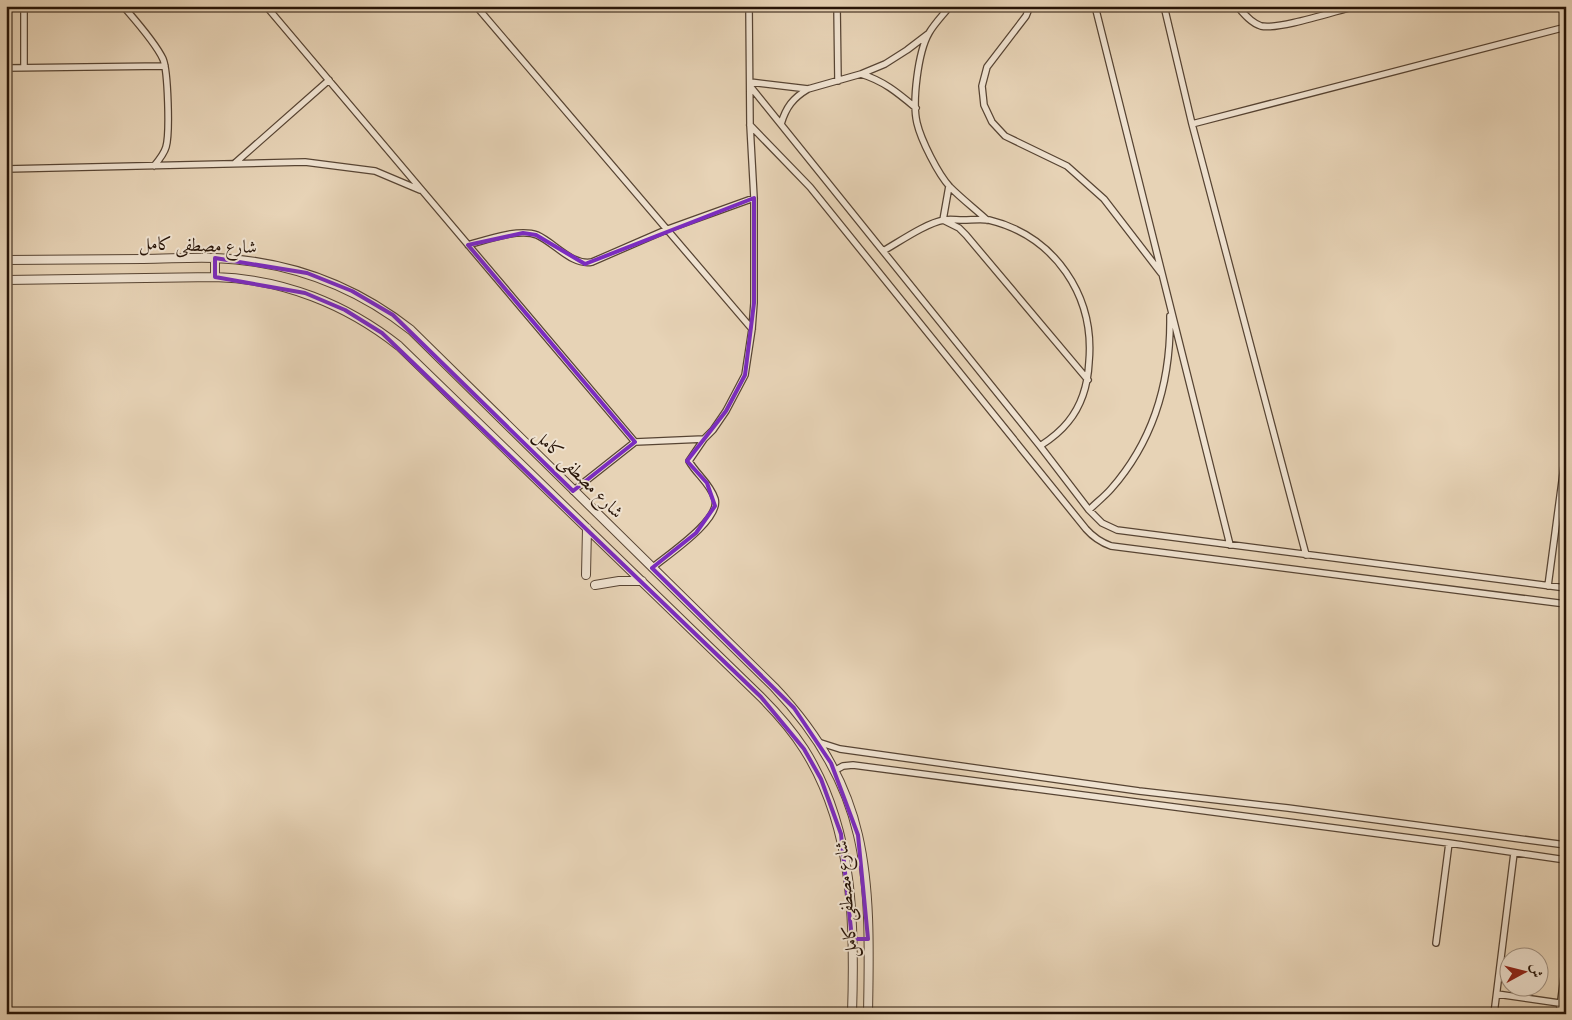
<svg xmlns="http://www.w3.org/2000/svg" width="1572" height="1020" viewBox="0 0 1572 1020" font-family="'IM FELL DW Pica',Amiri,serif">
<rect width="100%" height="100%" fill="#e7d3b6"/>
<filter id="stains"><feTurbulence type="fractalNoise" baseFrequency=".004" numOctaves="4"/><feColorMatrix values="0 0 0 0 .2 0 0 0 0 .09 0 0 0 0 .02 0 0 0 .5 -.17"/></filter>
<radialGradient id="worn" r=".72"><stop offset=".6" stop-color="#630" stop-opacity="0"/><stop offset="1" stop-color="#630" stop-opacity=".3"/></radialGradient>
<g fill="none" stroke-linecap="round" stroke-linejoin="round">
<g stroke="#574433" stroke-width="8">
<path id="minor" d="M123,6C135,20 155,42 163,59C168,71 170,133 166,147C164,154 159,160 154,166
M266,6L635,442
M476,6L752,329
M837,6L838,81
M950,6C943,15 934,24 929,33C918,52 912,102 917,123C921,140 938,174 950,187C962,199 975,209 987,220
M1030,6L1026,16L987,67L982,86L984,105L992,122L1005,136L1067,166L1104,199L1161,273
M1095,6L1230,545
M1164,6L1192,124L1306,555
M1237,6C1243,13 1251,23 1261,26C1279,30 1335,11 1356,6
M24,67V6
M6,68L165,66
M861,74C884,81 898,93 916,108
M750,82L808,89L861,74L885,64L907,50L928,34
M750,86L1040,446L1089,510L1102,523L1117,530L1566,588
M781,124C786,107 793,98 808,89
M1192,124L1566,27
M750,125L810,187L1086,529C1093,537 1100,542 1111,546L1566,604
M235,163L329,80
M6,169L305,162L375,171L420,190
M949,186L943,220L959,228L966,235L1088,380
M468,245C486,240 519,228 537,235C555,243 572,266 592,262L668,229L754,198
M883,251C899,242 926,223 944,220C950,219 956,220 963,220C971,220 981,219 989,220C1055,236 1095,296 1089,362C1088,382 1082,405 1068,422C1060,432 1051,439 1040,446
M573,491L635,442L704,439L713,430L726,411L745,375L752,329L754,303V198L750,125L749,6
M1089,510C1096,503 1105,496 1111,489C1154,440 1171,380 1170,316
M652,568C666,556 721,520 715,499C710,483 696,474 689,461L704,439
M1548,586L1566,451
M818,742L840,749L1139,791L1288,808L1566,845
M834,771L843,766L853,765L1449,843L1566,860
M1436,943L1449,843
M1497,994L1566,1004
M1494,1014L1514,853
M1559,1014L1566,962"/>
</g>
<g stroke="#574433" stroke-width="10">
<path id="tertiary" d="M215,258V277
M6,260C52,260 97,259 143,259C167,259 191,257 215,258C288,261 354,285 411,330L774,687C814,729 845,778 858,835C871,891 869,956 868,1014
M6,280L215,277C283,279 346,304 399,346L761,697C777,713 792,730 804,749C854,828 855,924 852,1014
M586,575L587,528
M595,585L619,581H642"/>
</g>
<use href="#minor" stroke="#efe2d0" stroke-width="5.5"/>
<use href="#tertiary" stroke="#efe2d0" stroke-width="8"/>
</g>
<path fill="none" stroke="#7b2cbf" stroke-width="4" stroke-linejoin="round" d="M754,198V303L745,375L726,411L687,461L707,483L715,506L696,533L652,568L794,708L831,763L858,835L868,939H852L841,834L821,779L804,749L761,697L382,333L345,310L305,293L215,277V258L307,273L352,291L393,315L573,491L635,442L468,245L523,233L536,235L585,264Z"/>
<g text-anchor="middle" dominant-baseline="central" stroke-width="4" stroke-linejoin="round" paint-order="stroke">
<g font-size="18" fill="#271407" stroke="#efe2d0">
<text transform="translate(198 246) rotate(2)">شارع مصطفى كامل</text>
<text transform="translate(578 474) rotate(45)">شارع مصطفى كامل</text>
<text transform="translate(847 899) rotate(-95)">شارع مصطفى كامل</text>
</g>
</g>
<rect width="1572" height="1020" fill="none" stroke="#e7d3b6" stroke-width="25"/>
<rect x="8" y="8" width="1557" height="1005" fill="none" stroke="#271407" stroke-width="2.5"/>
<rect x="12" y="12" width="1547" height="995" fill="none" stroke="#271407"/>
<g transform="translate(1524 972) rotate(83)"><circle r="24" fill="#efe2d0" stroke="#9f9080"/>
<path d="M0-4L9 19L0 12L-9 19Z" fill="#8f2418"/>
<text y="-8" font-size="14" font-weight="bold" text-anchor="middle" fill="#271407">ش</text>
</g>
<rect width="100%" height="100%" filter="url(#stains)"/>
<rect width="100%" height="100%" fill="url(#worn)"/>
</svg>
